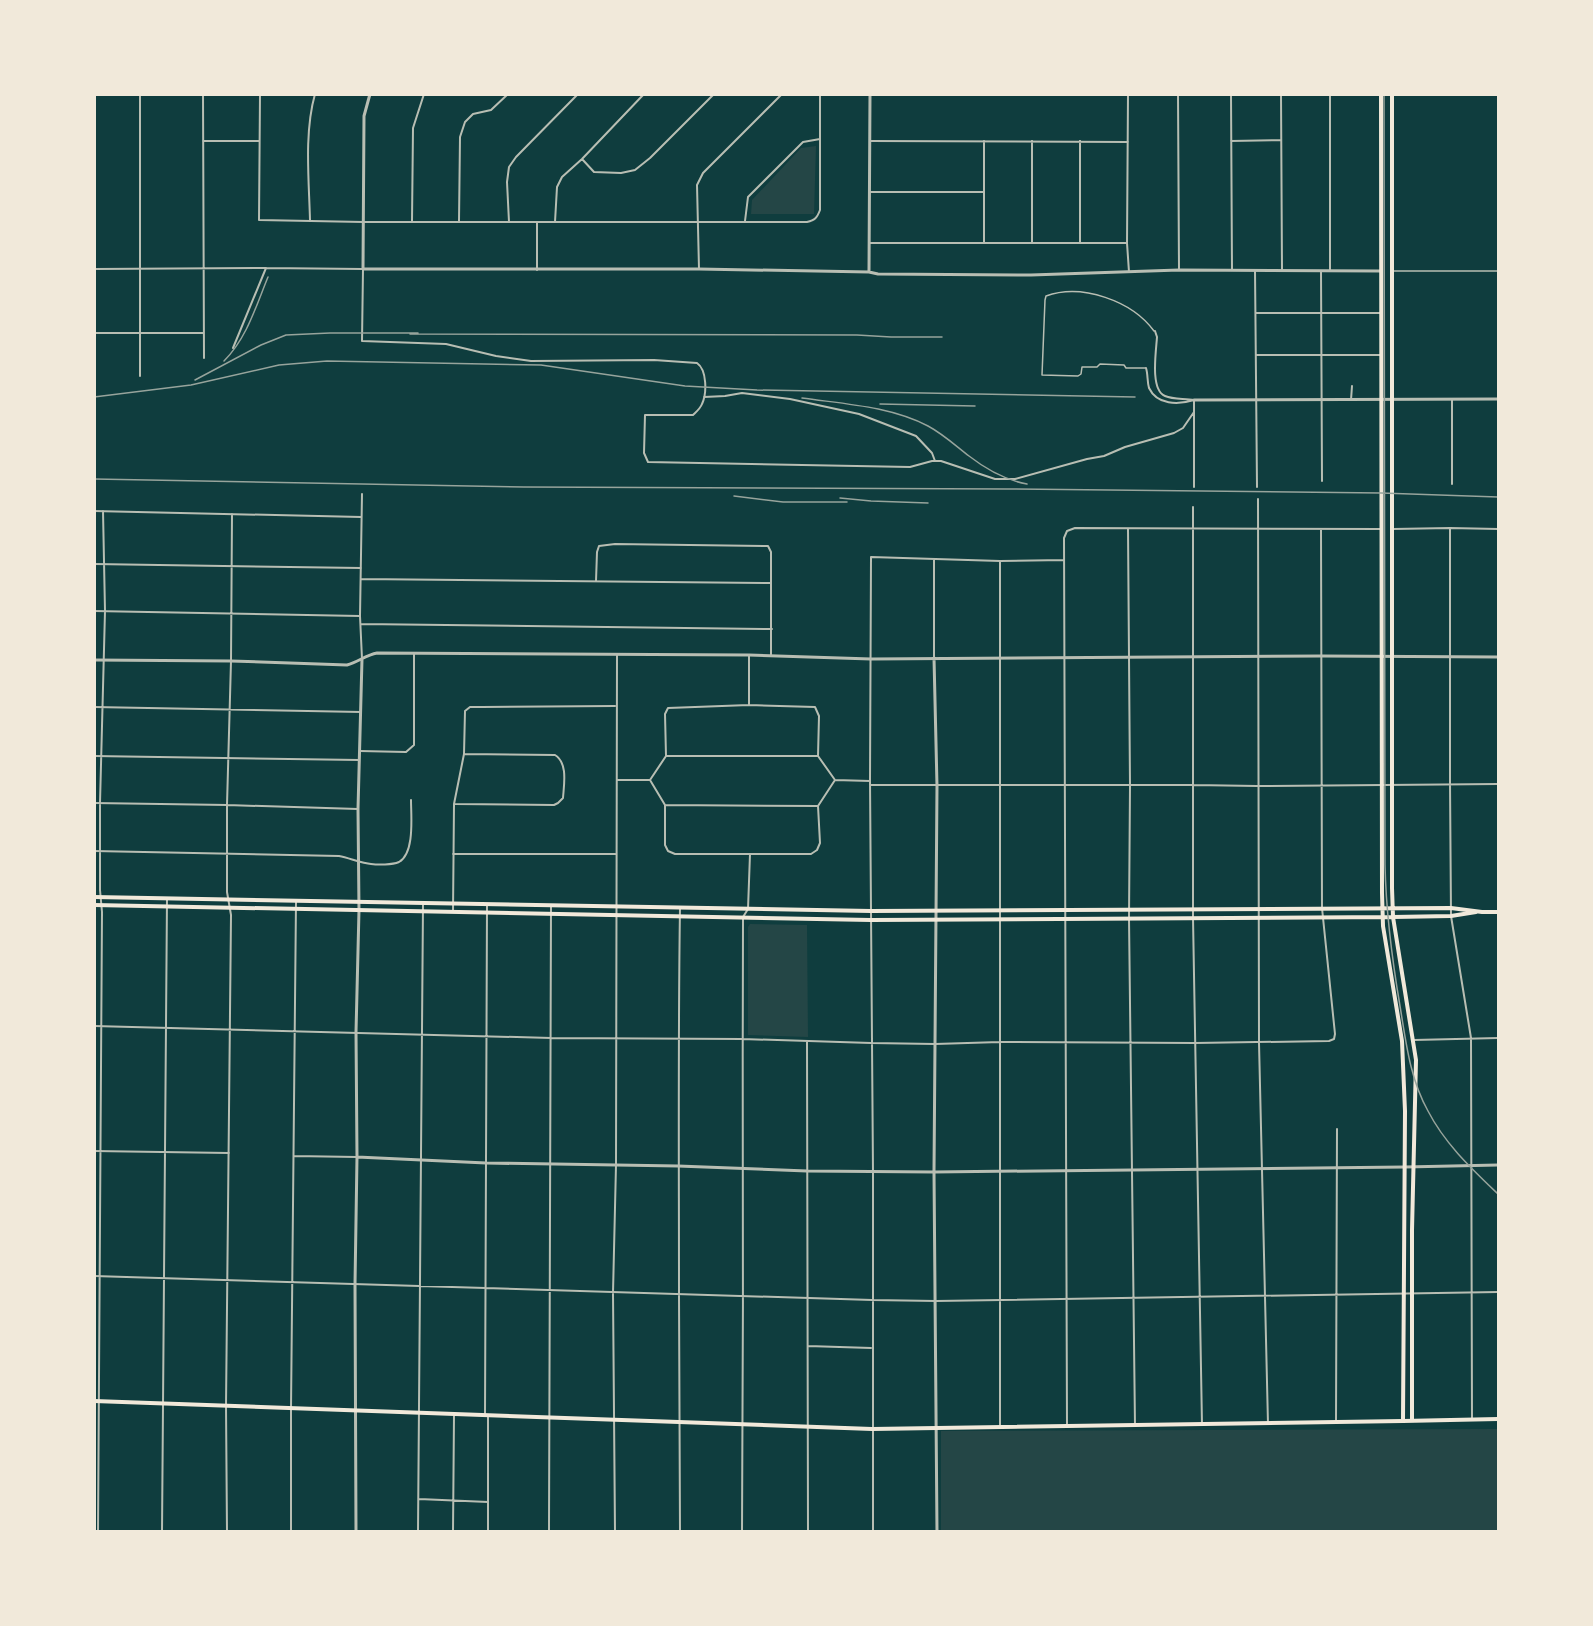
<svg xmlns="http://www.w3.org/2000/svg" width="1593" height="1626" viewBox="0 0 1593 1626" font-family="Quicksand,sans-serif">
<rect width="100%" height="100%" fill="#0f3d3e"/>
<path fill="#244646" d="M816,146L814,214H751L752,200L801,148Z
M750,924L807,925L808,1037L748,1035V927Z
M1498,1429V1531H941V1431Z"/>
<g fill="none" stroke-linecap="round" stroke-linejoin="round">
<path stroke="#b8beb3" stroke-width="1.5" d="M1394,271H1498
M1145,368H1126L1124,365L1100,364L1097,367H1082L1081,374L1078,376L1042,375L1045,300L1046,296C1082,283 1132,301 1154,331"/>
<path stroke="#b8beb3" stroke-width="2" d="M140,94V376
M203,94L204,358
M260,94L259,220L363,222H807C815,220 817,218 820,210V94
M1128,94L1127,243L1129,272
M1178,94L1179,270
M1231,94L1232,270
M1281,94L1282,270
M1330,94V271
M203,141H259
M870,141L1128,142
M1231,141L1281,140
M582,159L594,172L621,173L635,170L650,158L714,94
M870,192H984
M310,220C309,180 304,133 315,94
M412,221L413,128L424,94
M459,221L460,137L465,122L473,114L491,110L508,94
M745,221L748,197L803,142L820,139
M509,222L507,182L509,167L516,157L578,94
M537,222V270
M555,222L557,187L562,177L582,159L644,94
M1032,242V141
M870,243H1127
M984,243V141
M1080,243V141
M94,269L266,268L363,269L362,341L446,344L496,356L531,361L654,360L697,363C707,370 707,393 702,404C700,409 696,412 693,415H645L644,453L648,462L910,467L932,461H941L995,479H1015L1087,459L1104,456L1125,447L1174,433L1183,428L1194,412
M699,269L697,185L703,173L781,95L786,94
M1255,270L1257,487
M1321,271L1322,481
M1256,313H1381
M1155,331L1157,337C1156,352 1150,390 1165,396C1174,400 1185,398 1194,400
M94,333H203
M233,348L266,268
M1256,355H1381
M1146,368C1148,374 1147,381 1149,388C1157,405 1178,405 1194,400
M704,397L725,396L742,393L790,399L859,414L916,436L932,453L935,461
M1351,400L1352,386
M1452,400V484
M1194,487V400
M1258,499L1259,1043L1268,1424
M1193,507V918L1202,1425
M94,511L361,517
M1450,528V783L1451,916L1471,1038L1472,1420
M1128,529L1130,786L1129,918L1135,1426
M1393,529L1450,528L1498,529
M934,560V658
M94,564L361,568
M361,579L771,583
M596,581L597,552L599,546L615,544L768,546L771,552V656
M94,611L360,616
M361,624L772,629
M749,655V705
M362,659L360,616L362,494
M749,705L815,707L819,716L818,756L835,780L818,806L820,843L817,850L811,854H675L668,851L665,845V805L650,780L666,756L665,714L668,708Z
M94,707L361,712
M360,751L406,752L414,745V654
M94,756L359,760
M666,756H818
M617,780H650
M835,780L870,781
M871,785H1194L1257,786L1498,784
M94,803L227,805L358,809
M455,804L554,805L558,803L563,798C564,784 568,763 555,755L464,754
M665,805L818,806
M94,851L339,856C349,858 362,863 371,864C378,865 392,865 399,862C415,853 411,816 411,800
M453,854H615
M680,908C678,1037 679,1166 679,1295C679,1374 679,1453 680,1532
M453,912L454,804L464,754L465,711L470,707H482L615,706
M94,1026L551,1038L742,1039L871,1043L935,1044L1000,1042L1195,1043L1329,1041L1334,1039L1335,1034L1322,908L1321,529
M1414,1040L1498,1038
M807,1042L808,1532
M94,1151L229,1153
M294,1156L357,1157
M94,1276L872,1300L936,1301L1498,1292
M808,1346L871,1348
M485,1416L487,905
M1336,1423L1337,1129
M1067,1427L1064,538L1067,531L1075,528L1381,529
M1000,1428V561
M419,1499L488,1502
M98,1532L102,912L100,890V803L105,611L103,511
M162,1532L167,898
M227,1532L226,1406L231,915L227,892V805L231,661L232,514
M291,1532V1409L296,901
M418,1532L423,904
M453,1532L454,1415
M488,1532V1416
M549,1532L551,905
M615,1532L613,1293L616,1165L617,655
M742,1532C744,1327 742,1122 743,917L748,909L750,854
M873,1532V1172L870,781L871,557L1000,561L1064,560"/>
<path stroke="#b8beb3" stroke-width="3" d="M370,94L364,116L363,269H699L869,272L878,274L1031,275L1179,270L1381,271
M869,272L870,94
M1194,400L1498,399
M934,658L937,786L934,1172L937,1532
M94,660L231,661L347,665C358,662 366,655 377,653L749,655L871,659L1322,656L1498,657
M357,1157L486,1163L678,1166L807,1171L934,1172L1405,1167L1498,1165
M356,1532L355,1284L357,1157L356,1032L359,910L358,809L362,659"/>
<path stroke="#f1e9da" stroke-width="4" d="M94,1401L872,1429L1403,1421"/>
<path stroke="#f1e9da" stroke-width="4" d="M1381,94L1382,893L1383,926L1402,1041L1405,1111L1403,1421L1498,1419
M1392,94V888L1393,917L1416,1060L1412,1230V1421
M94,897L871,911L1451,908L1482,912H1498
M94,905L871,920L1393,917L1451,916L1476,912"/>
<path stroke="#97a49c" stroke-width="1.5" d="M1384,94L1385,865C1386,913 1392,959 1400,1006C1406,1042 1410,1079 1428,1111C1445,1144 1472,1169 1498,1194
M410,334L857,335L891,337H942
M224,361C247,338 256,306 268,277
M195,380L261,345L286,335L330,333H418
M94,397L191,385L279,365L327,361L541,365L685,386L757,390L1135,397
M802,398C844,404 889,406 928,426C943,434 956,446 969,456C987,470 1005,480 1027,484
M880,404L975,406
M94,479L524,487L1007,489L1381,493L1498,497
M734,496L783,502H847
M840,498L871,501L928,503"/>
</g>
<rect width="1593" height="1626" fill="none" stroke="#f1e9da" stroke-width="192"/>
</svg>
